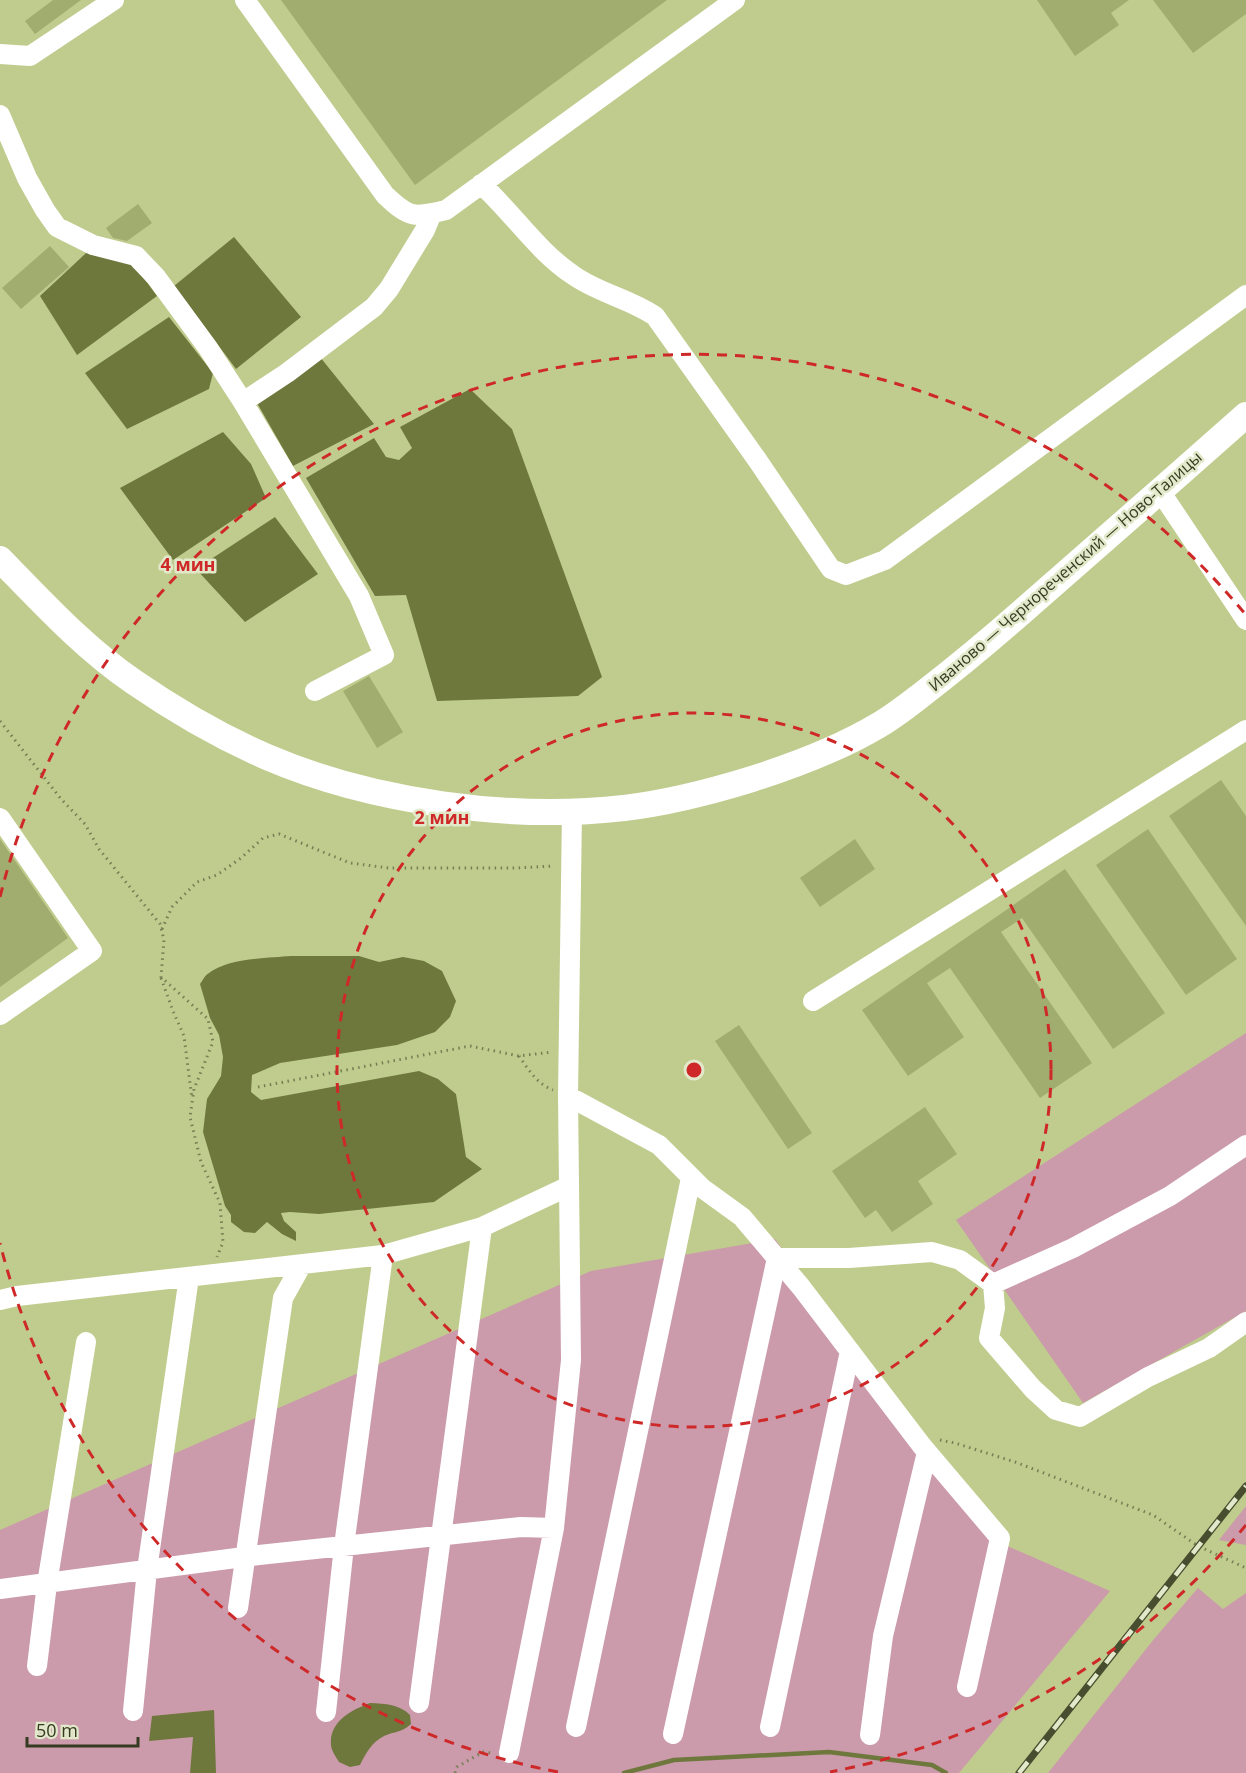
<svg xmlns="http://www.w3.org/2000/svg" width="1246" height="1773" viewBox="0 0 1246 1773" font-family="'Open Sans',sans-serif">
<rect width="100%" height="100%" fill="#c0cc8e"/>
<path fill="#cb9aab" d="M1246,1033V1311L1083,1403L956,1220Z
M775,1239L996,1541L1110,1591L959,1773H0V1530L591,1271Z
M1246,1506V1545L1219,1540Z
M1198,1588L1223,1609L1246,1593V1773H1048L1154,1639Z"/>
<path fill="#6e783d" d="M234,237L301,317L236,369L174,286Z
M99,241L121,247L157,296L77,355L40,296Z
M169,317L213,373L209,389L127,429L85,373Z
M312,347L374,424L293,466L249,389Z
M470,389L512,429L602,677L578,696L437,701L406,595L375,596L306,478L374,438L386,457L399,460L412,448L400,427Z
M223,432L251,464L266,498L173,560L120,488Z
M275,517L318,574L245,622L196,569Z
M291,956H359L379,962L403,957L424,961L442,971L456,1001L450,1017L435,1032L397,1045L280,1063L252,1075L251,1092L261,1100L419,1071L438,1079L456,1094L466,1157L482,1169L434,1202L319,1214L290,1212L281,1213L284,1221L296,1232V1241L282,1234L267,1222L255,1233L244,1232L231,1222V1215L225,1206L203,1132L207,1099L221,1076L223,1057L219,1035L210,1018L200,984C203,980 205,975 209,973C228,958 268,958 291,956Z
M370,1703C386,1704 399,1704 410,1715L411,1724C401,1733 395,1731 384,1736C371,1743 366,1753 360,1765L350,1767L339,1762C336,1757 331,1750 331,1745C329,1721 352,1710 370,1703Z
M214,1710L216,1773H190L193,1737L149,1741L152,1716Z"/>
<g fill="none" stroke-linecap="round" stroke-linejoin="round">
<path stroke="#6e783d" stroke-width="4.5" d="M624,1773L674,1760L829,1752L932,1765L946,1773"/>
</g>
<path fill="#a1ac6f" d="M53,0H81L35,34L25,21Z
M281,0H667L415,185Z
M1037,0H1129L1111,13L1119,25L1075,56Z
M1153,0H1246V14L1193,53Z
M138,204L152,223L127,241L113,238L106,228Z
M50,246L69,267L21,309L2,288Z
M369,676L403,732L377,748L343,691Z
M1221,780L1246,816V926L1169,816Z
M1148,829L1237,959L1186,995L1096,865Z
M0,839L68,938L0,987Z
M855,839L875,869L820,907L800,878Z
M1065,869L1165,1013L1113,1049L1022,918L1001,932L1092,1063L1040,1098L950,968L927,983L964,1037L908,1076L862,1010Z
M739,1025L812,1133L788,1149L715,1041Z
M925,1107L957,1154L918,1181L933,1204L892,1232L876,1210L865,1218L832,1171Z"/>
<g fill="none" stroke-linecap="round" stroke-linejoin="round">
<path stroke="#767e54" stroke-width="3" stroke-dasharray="1.5 4.5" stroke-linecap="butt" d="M0,721L61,799L85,824L99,849L160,924L164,940L161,977L208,1019L213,1042L194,1089L190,1117L201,1162L220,1203L223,1242L217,1257
M162,929L172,907L197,882L217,875L241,858L263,838L279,834L350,863L389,868H517L554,866
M161,978L173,1011L184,1036L192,1099
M519,1056C528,1069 537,1084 553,1090
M258,1087L470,1046L519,1056L552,1052
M940,1440L955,1443L1015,1462L1153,1515L1198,1546L1246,1568
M455,1773L457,1767L483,1752L492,1753"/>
<path stroke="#fff" stroke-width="20" d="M245,0L385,195C409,218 414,218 446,210L735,0
M0,54L30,56L114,0
M0,115L27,178L45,210L57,227L93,245L136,256L156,277L208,348L243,402L287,373L374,307L389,289L425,230L432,213
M481,184C513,213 537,251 573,275C598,293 628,298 655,316L758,461L831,569L846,575L885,560L1246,295
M243,402L359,596L384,655L315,691
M1160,491L1246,620
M0,818L92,951L0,1015
M813,1001L1246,730
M568,1096L659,1145L702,1188L742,1217L801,1287L922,1446L1000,1538L967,1687
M993,1284L995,1308L989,1338L1033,1389L1056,1410L1080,1417L1148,1377L1209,1348L1246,1322
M0,1300L17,1296L383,1255L482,1227L569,1186
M0,1589L259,1555L521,1527L554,1528
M238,1608L283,1298L302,1264
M37,1666L47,1584L86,1342
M419,1703L482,1227
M133,1711L147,1570L189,1277
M326,1712L344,1546L383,1255
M576,1727L691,1178
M770,1727L850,1351
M673,1734L777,1258H849L932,1252L960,1260L993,1284L1073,1248L1170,1196L1246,1145
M870,1735L883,1636L927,1452
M509,1753L554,1528L571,1360L568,1096L572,811"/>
<path stroke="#fff" stroke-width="26" d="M0,559C42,602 84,648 134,682C176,711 221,737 267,757C372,802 511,821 624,808C667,803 710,792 752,779C796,765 839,749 879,725C893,717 907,706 920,696C959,666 996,635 1032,603C1104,540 1175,478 1246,415"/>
<g stroke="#484d2f" stroke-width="7">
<path id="rail" d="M1019,1773L1246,1486"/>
</g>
<use href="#rail" stroke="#e2e9ca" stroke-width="4.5" stroke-dasharray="14" stroke-linecap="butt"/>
</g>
<g fill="none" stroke="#ce2928" stroke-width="3" stroke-dasharray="10 8">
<circle cx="694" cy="1070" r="357"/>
<path d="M1246 1525A715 715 0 0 1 830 1772M558 1772A715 715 0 0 1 0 1243M0 897A715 715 0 0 1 1246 615"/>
</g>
<g text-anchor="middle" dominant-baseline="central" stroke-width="5" stroke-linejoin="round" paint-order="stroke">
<g font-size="16" fill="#363a21" stroke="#e2e9ca">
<text transform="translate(1065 571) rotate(-41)">Иваново — Чернореченский — Ново-Талицы</text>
</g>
</g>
<circle cx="694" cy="1070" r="9" fill="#ce2928" stroke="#e2e9ca" stroke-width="3"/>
<g font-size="18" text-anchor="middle" font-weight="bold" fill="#ce2928" stroke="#e2e9ca" stroke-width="5" stroke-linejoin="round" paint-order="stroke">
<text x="188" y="571">4 мин</text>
<text x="442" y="824">2 мин</text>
</g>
<path d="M27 1737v9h111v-9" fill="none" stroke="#363a21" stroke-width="3"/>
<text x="36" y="1737" font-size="18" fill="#363a21" stroke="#e2e9ca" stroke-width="4.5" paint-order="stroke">50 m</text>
</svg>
